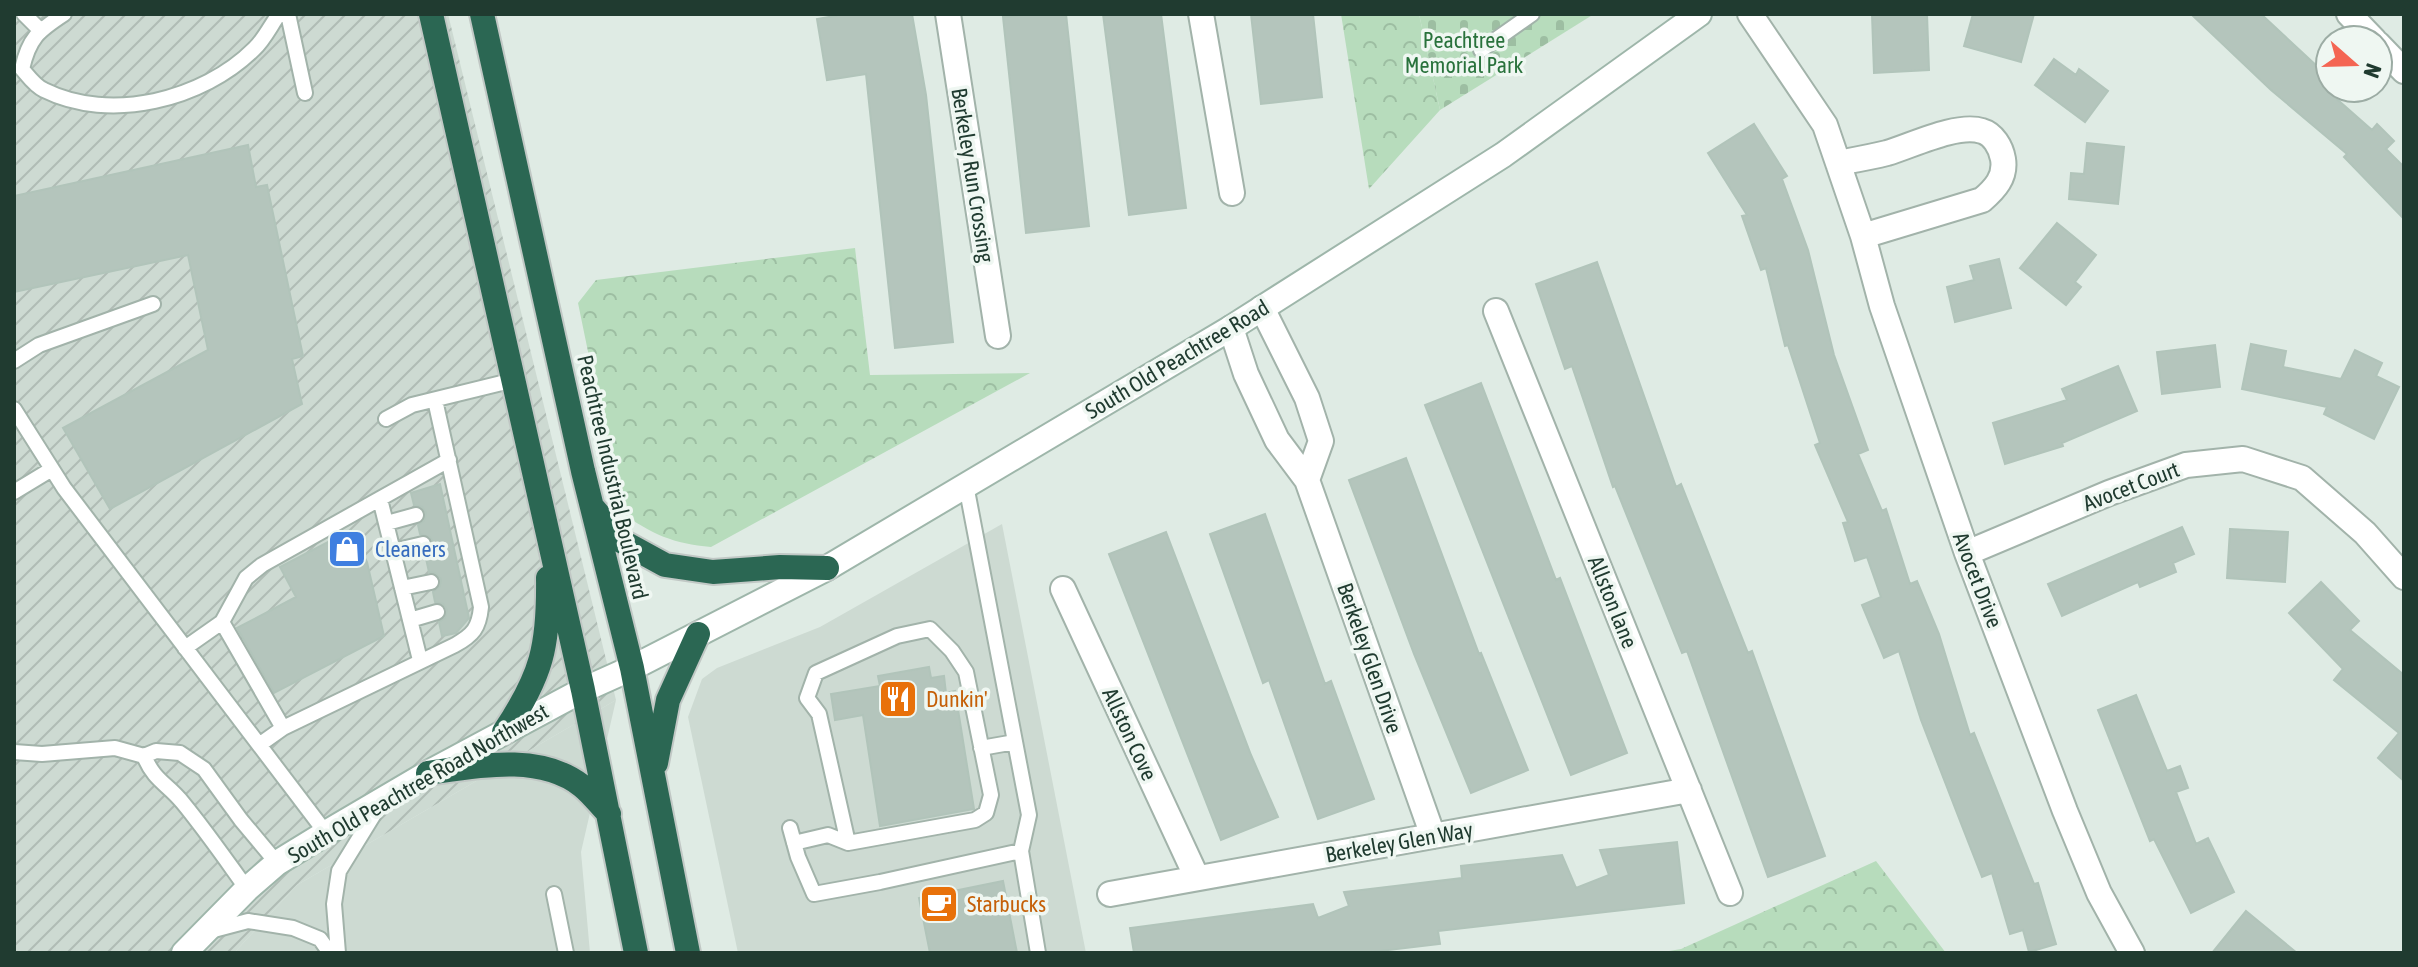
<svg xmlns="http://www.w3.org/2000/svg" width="2418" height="967" viewBox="0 0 2418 967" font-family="'Asap Condensed',sans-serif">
<defs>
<pattern id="industrial-furrows" width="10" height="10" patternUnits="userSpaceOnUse" patternTransform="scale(2)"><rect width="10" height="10" fill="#cddad2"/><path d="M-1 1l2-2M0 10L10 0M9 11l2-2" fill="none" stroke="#b0bcb5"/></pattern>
<pattern id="forest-crowns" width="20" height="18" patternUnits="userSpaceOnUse" patternTransform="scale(2)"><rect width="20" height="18" fill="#b7dcbc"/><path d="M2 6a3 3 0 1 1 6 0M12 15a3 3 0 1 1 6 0" fill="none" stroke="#9dbea2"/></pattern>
<pattern id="cemetery-stones" width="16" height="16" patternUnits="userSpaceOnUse" patternTransform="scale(2)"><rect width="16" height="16" fill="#b7dcbc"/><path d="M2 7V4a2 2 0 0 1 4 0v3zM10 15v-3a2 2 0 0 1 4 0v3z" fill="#9dbea2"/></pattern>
</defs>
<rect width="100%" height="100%" fill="#dfebe4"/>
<path fill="#cddad2" d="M1002,524L1086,953H738L688,717L702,679L717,668L820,627Z
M616,700L581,852L590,953H234L297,885Z"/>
<path fill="url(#industrial-furrows)" d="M14,14H448L616,700L297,885L234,953H14Z"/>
<path fill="url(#forest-crowns)" d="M1341,14H1419L1440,110L1369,189Z
M855,248L870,375L1030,373L711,547C674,544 651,534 621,512L578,303L596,280Z
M1876,861L1946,953H1657L1681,949Z"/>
<path fill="url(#cemetery-stones)" d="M1419,14H1594L1440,110Z"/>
<path fill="#b4c5bc" stroke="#b1c4ba" stroke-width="2" d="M846,14H912L926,95L953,342L895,348L866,74L827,80L817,19Z
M1033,14H1066L1089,226L1026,233L1003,17Z
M1103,14H1161L1186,208L1129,215Z
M1251,14H1313L1322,97L1261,104Z
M1872,14H1927L1929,70L1874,73Z
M1973,14H2034L2021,62L1964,46Z
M2191,14H2261L2319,68L2330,56V93L2372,130L2377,124L2394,141L2386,149L2404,167V219L2344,157L2347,154L2271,90Z
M2054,59L2076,75L2079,69L2108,91L2085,122L2035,85Z
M1754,124L1787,176L1782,179L1808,250L1834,355L1868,450L1858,454L1882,511L1886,509L1910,584L1917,581L1939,634L1970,735L1974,733L2034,884L2038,883L2056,944L2029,952L2023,930L2010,934L1992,873L1982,877L1962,826L1921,720L1899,651L1884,658L1862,605L1881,597L1867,557L1855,561L1843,523L1848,522L1815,445L1820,443L1788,345L1785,346L1766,268L1761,270L1742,216L1747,215L1708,153Z
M2087,143L2124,147L2118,204L2069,199L2071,173L2084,174Z
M248,145L256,187L267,185L303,356L292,359L302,404L110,509L63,428L208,350L188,255L14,292V196Z
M2057,223L2096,255L2075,282L2081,287L2066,305L2020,268Z
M1999,259L2011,308L1955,322L1947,287L1974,280L1970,266Z
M1597,262L1676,487L1681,484L1748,653L1752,651L1825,856L1768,877L1687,651L1682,653L1615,486L1613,487L1572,366L1565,369L1536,284Z
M2251,344L2286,351L2283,367L2341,379L2355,350L2382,363L2376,376L2399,387L2374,439L2324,414L2327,407L2242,389Z
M2215,345L2220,387L2162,394L2157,352Z
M2118,366L2137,411L2062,443L2063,446L2005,464L1993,423L2067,400L2062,389Z
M1481,383L1556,580L1560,578L1627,753L1571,775L1425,405Z
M1406,458L1479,654L1481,653L1528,770L1471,793L1414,654L1349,480Z
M440,484L469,618L456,633L442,636L439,622L445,618L447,610L443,604L435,602L433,592L440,586L441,579L435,573L429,572L425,554L430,551L433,542L430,537L420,534L418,525L424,521L426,513L422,507L414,505L411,493Z
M1265,514L1325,684L1331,681L1374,799L1318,819L1269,680L1263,683L1210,534Z
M2182,527L2194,554L2173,563L2176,572L2140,587L2138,582L2062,616L2048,584Z
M2230,529L2288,532L2285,582L2227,578Z
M351,530L367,562L384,636L274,693L237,628L296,597L280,567Z
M1166,532L1251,755L1278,817L1221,840L1109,554Z
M2321,582L2359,621L2350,630L2404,675V781L2378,758L2399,733L2334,680L2343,669L2289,613Z
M929,667L931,678L944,676L946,693L955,691L974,809L880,826L863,715L835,720L831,694L880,686L878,676Z
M2136,695L2167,771L2180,766L2188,788L2176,792L2196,844L2208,838L2234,892L2191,913L2154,839L2150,841L2098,710Z
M1677,842L1684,903L1438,931L1440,944L1363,953H1134L1130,928L1313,904L1318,918L1349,906L1344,892L1462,878L1461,866L1562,855L1576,888L1609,875L1600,850Z
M1003,881L1017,953H930L919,898Z
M2246,911L2297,953H2212Z"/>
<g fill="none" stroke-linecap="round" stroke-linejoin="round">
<g stroke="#a2b3aa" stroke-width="18">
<path id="lane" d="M24,14L40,30
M64,14C38,31 29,38 22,69C28,76 35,86 44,90C110,123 203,100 254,49C264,40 271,25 279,14
M288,14L305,93
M1481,50L1532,14
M14,361L39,345L153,304
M14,409L64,488L326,833
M386,419L412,405L514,380
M966,485L1029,815L1021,851
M14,492L52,469
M380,499L420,660
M387,523L416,515
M393,551L423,544
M402,588L431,582
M410,620L437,612
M222,622L283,728
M185,648L222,622L246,578L262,565L449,460
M259,745L283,728L455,645C473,635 479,628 481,607L435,400
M981,748L1015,742
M14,752L42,754L115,748L144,756L156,751L180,753L204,769L241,820L277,863
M144,756C155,782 167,783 183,803C206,831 226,860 247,889
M790,828L798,857L814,894L880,882L1021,851L1038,953
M794,843L828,835L848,843L975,820L986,813L991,795L966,672L952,651L930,629L897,636L816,673L807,698L819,714L848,843
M554,894L566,953
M210,931L248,921L293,928L320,939L330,953
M338,953L334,904L339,871L379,806"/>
</g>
<g stroke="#a2b3aa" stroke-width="28">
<path id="street" d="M948,14L998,336
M1201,14L1232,193
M1750,14L1825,125L1863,236L1882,306L1967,553L2065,811L2099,893L2132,953
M2349,14L2374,40
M2378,44L2404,71
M1838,163C1854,160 1871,157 1887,153C1911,146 1957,123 1982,131C1993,134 2001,147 2003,159C2006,177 1995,189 1982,200L1863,236
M1262,308L1307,398L1321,441L1307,480
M1496,311L1730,893
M1231,328L1246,374L1277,440L1307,480L1433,836
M1967,553L2109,493L2186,465L2243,459L2302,478L2365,533L2404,577
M1063,589L1197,878
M1110,894L1689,790"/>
</g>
<g stroke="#9eb6aa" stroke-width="28">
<path id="secondary" d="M184,953L247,889L277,863L326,833L428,773L583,690L632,668L827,568L1231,328L1503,155L1699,14"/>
</g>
<g stroke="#c1c8c5" stroke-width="28">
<path id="highway" d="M431,14L583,690L636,953
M482,14L583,471L632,668L688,953
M594,509L623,542L665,565L713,572L780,567L827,568
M504,732C542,675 549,646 548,578
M656,763L668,700L698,634
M428,773C477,766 540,753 582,786C592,794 600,805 609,814"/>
</g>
<use href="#lane" stroke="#fff" stroke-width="14"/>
<use href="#street" stroke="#fff" stroke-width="24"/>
<use href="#secondary" stroke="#fff" stroke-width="24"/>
<use href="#highway" stroke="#2b6753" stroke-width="24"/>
</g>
<defs>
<g id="shop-square" transform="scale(2)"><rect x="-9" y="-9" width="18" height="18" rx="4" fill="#3f7fe0" stroke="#eff7f2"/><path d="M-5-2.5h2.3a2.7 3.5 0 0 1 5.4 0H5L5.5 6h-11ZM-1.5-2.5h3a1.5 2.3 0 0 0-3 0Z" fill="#fff"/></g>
<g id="restaurant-square" transform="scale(2)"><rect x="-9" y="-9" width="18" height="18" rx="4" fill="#e8710a" stroke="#eff7f2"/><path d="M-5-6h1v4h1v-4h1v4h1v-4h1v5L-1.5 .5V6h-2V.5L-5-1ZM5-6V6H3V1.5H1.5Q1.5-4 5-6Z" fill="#fff"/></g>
<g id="cafe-square" transform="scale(2)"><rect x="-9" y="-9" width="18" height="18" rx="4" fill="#e8710a" stroke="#eff7f2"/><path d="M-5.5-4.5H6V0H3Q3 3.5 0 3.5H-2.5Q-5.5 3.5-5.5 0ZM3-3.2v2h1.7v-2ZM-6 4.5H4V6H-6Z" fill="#fff"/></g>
</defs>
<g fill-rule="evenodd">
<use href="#shop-square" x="347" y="549"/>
<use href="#restaurant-square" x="898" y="699"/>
<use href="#cafe-square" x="939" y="904"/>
</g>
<g text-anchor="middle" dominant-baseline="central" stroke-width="7" stroke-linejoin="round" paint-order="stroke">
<g font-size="22" fill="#29723c" stroke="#eff7f2">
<text x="1464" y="40">Peachtree<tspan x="1464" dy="25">Memorial Park</tspan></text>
</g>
<g font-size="22" fill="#203b30" stroke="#eff7f2">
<text transform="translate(973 175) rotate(81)">Berkeley Run Crossing</text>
<text transform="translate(1177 359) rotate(-31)">South Old Peachtree Road</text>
<text transform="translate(613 477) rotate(77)">Peachtree Industrial Boulevard</text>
<text transform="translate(2131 486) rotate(-21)">Avocet Court</text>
<text transform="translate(1978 580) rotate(69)">Avocet Drive</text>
<text transform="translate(1613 602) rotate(68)">Allston lane</text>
<text transform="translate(1370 658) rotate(71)">Berkeley Glen Drive</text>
<text transform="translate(1130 734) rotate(65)">Allston Cove</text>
<text transform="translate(418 783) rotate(-30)">South Old Peachtree Road Northwest</text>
<text transform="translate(1399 842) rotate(-10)">Berkeley Glen Way</text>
</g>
<g font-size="22" fill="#366cbe" stroke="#eff7f2" text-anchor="start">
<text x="375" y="549">Cleaners</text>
</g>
<g font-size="22" fill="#c56008" stroke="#eff7f2" text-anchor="start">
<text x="926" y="699">Dunkin'</text>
<text x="967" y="904">Starbucks</text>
</g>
</g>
<rect width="2418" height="967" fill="none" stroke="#203b30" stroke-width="32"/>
<g transform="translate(2354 64) rotate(110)"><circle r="38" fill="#eff7f2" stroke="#9caca4" stroke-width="2"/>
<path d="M0-6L14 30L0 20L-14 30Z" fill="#f46553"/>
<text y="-12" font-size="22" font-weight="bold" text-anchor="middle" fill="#203b30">N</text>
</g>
</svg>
